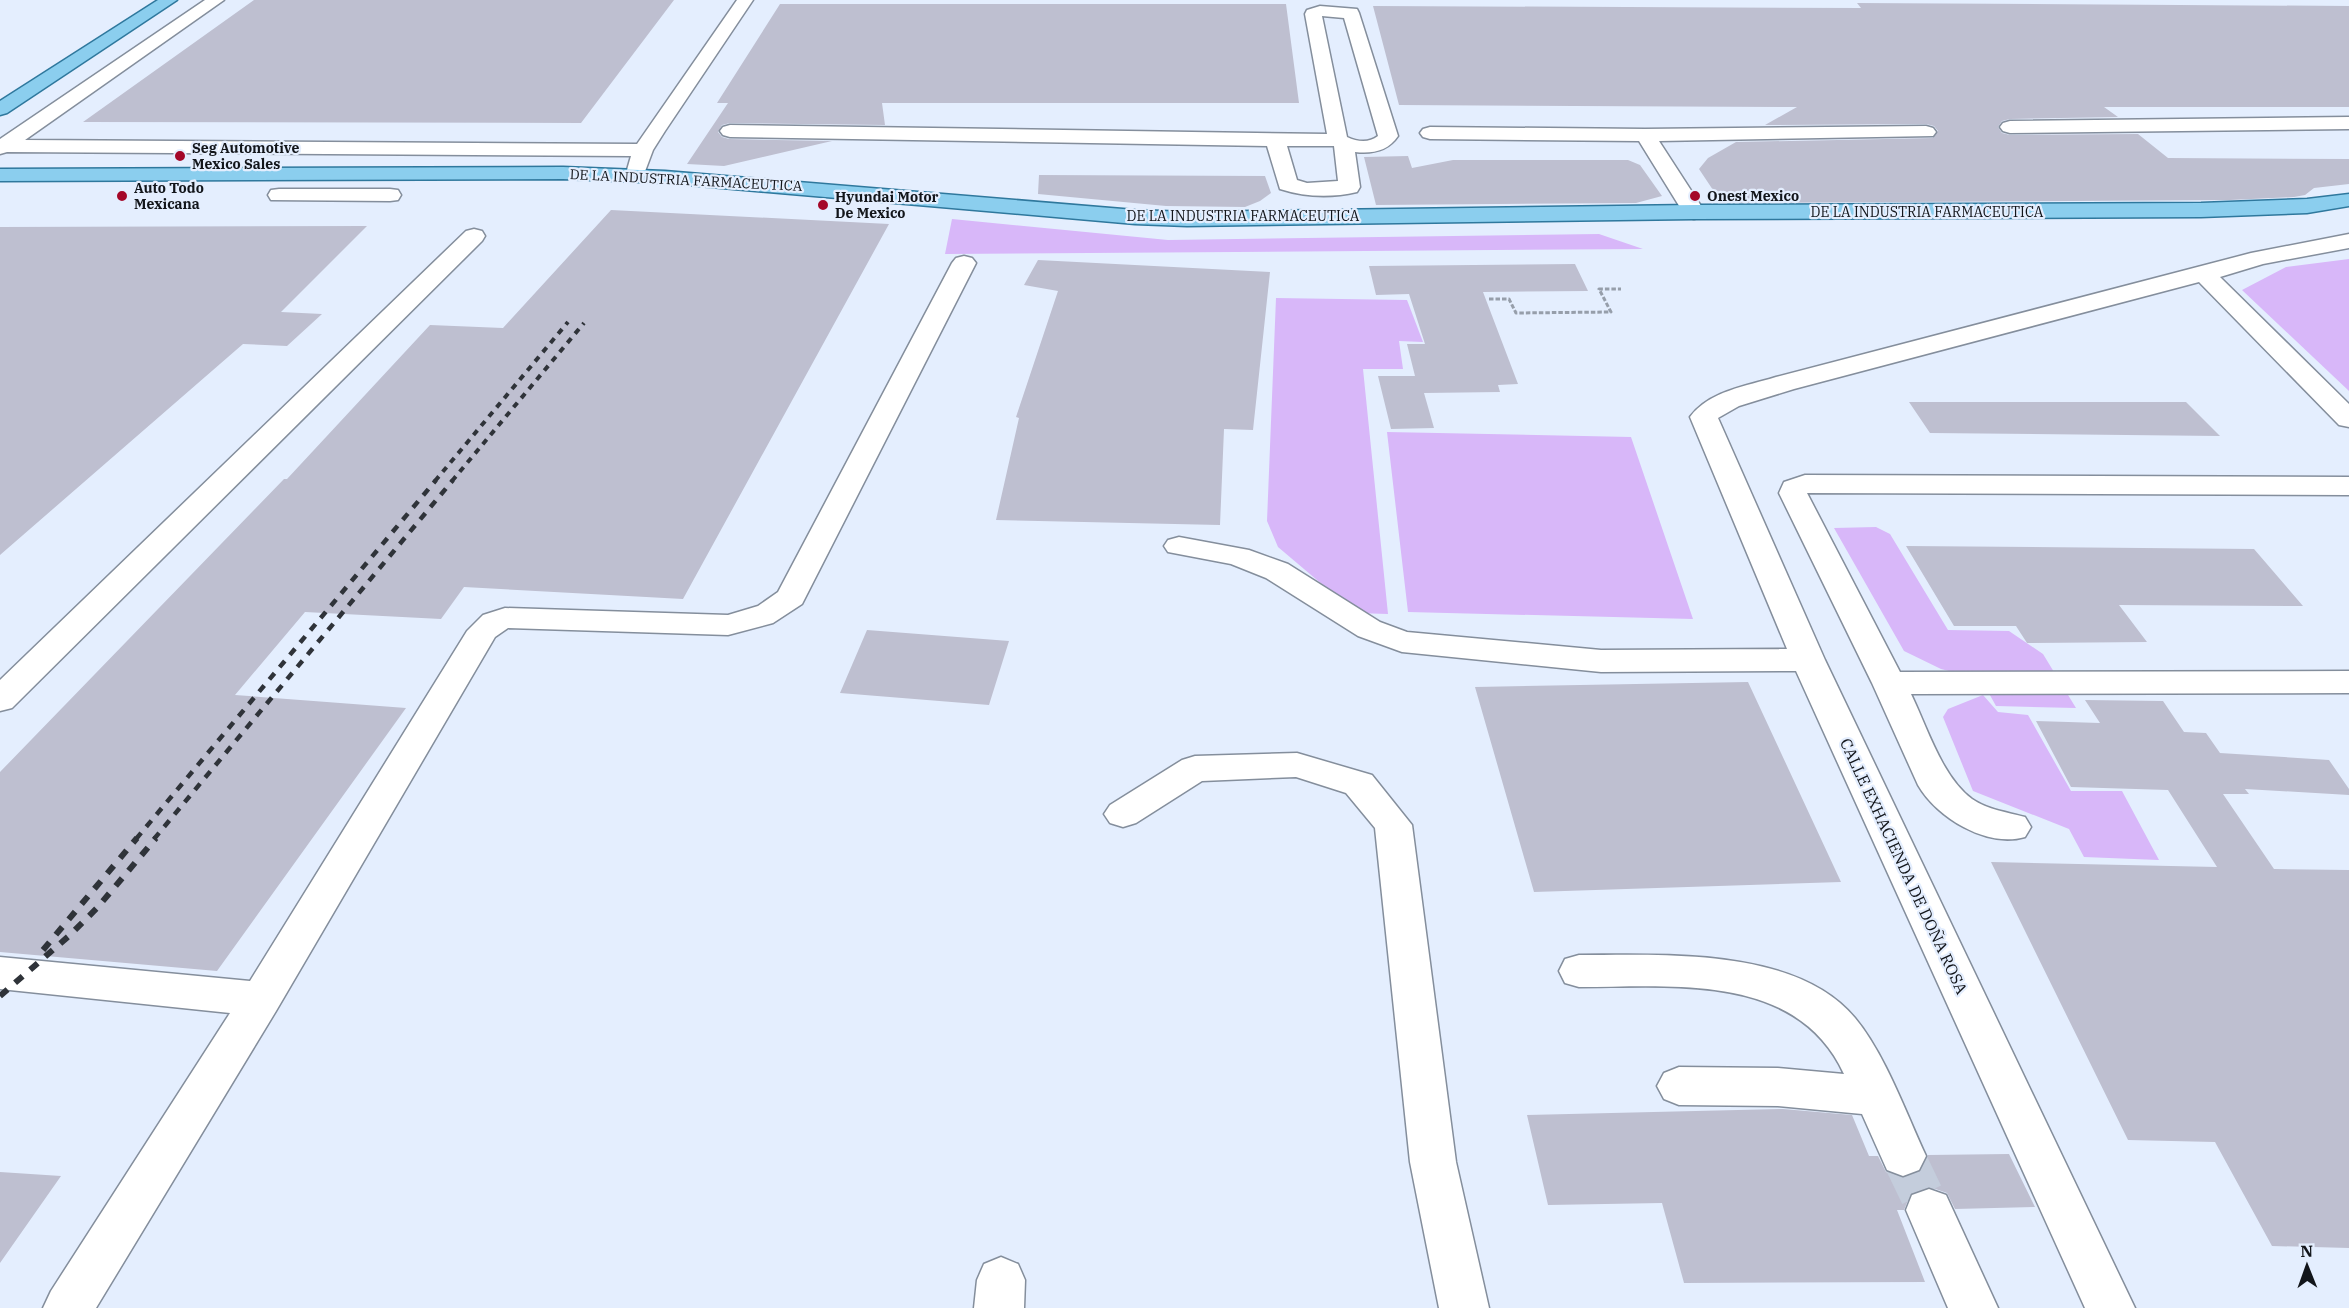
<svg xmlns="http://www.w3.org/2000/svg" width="2349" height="1308" viewBox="0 0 2349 1308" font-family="'IBM Plex Serif',serif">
<rect width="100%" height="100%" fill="#e4eefe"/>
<path fill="#d8b7f9" d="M952,219L1168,240L1599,234L1643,249L945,254Z
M2349,259V391L2242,290L2286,267Z
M1276,298L1407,300L1423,342L1399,341L1403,369H1363L1388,614L1356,613L1278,547L1267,521Z
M1387,432L1631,437L1693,619L1408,612Z
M1876,527L1890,534L1948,630L2009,631L2043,654L2076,708L1996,706L1981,679L1941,669L1904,651L1834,528Z
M1983,695L1998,712L2028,715L2071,791H2122L2159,860L2084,857L2069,829L1973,791L1943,717L1948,709Z"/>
<path fill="#bebfd0" d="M254,0H674L581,123L83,122Z
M1857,3L2349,6V107H2104L2118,117L2010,119L2002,121L1998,127L2002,133L2010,135L2138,134L2168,158L2349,159V184L2314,188L2305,195L2294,197L2230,200L1737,203L1715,193L1699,169L1708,158L1736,142L1933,138L1938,131L1934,126L1926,124L1765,125L1797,107L1399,105L1373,6L1861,8Z
M780,4H1286L1299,103H882L885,125L730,123L722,125L718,132L722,137L729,139L832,141L724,166L687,164L728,103H717Z
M1408,156L1412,168L1453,160H1628L1640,165L1662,196L1636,203L1376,205L1364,157Z
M1039,175L1265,176L1271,193L1260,201L1245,207L1166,206L1038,194Z
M611,210L889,224L683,599L464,587L441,619L305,612L235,695L406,708L217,971L0,952V772L284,479H287L430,325L503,328Z
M367,226L281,312L322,314L287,346L243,344L0,555V227Z
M1038,260L1270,272L1253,430L1224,429L1220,525L996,520L1019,418L1016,417L1058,291L1024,285Z
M1575,264L1588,291L1483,292L1518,384L1498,385L1500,392L1424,393L1434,428L1391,429L1378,376H1415L1407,344H1425L1409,294L1376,295L1369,266Z
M1909,402H2186L2220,436L1930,433Z
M1906,546L2254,549L2303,606L2119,605L2147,642L2027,643L2016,626H1954Z
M867,630L1009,641L989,705L840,693Z
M1748,682L1841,882L1534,892L1475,687Z
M2085,700L2163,701L2184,732L2206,733L2220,753L2329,760L2349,789V795L2245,789L2249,794H2223L2274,869L2349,870V1248L2272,1246L2215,1142L2128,1140L1991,862L2217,867L2168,790L2071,787L2036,721L2100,723Z
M1783,1109L1852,1115L1869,1156H1878L1886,1172L1902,1178L1920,1172L1928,1155L2009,1154L2035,1207L1955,1209L1947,1193L1930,1187L1911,1193L1904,1210H1897L1925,1282L1684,1283L1662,1203L1548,1205L1527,1115Z
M0,1172L61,1176L0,1263Z"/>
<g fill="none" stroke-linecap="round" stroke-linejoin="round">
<path stroke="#c4cddc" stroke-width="43" stroke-dasharray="43 22" stroke-linecap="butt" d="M1903,1156L1929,1210"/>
<g stroke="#848e9c" stroke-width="3">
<path id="minor" d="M205,0H224L25,140L637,144L737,0H753L665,131L653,150L644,174L637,176L630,174L627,170L631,156L7,152L0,154V139Z
M1320,6L1357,9L1359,13L1398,136C1388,151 1373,154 1355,152L1360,187L1357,192C1331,198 1305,197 1280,189L1267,146L730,137L723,135L720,131L723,127L730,125L1327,134L1305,14L1307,10ZM1322,16L1344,18L1378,136C1369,143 1358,142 1347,137ZM1287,146H1334L1338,181L1307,183L1297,180Z
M2349,117V129L2010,133L2003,131L2000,127L2003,123L2010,121Z
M1926,126L1933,128L1936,132L1933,136L1659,141L1705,212L1702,217L1694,219L1686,217L1639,141L1430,139L1423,137L1420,133L1423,129L1430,127L1645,129Z
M279,189H390L398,190L401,195L398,200L390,201L271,200L268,195L271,190Z
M474,229L482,231L485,236L482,241L12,708L0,711V680L466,231Z
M2349,234V248L2263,264L2220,277L2349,404V427L2339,425L2199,282L1794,389L1739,406L1718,418L1825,660L2135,1308H2085L1796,671L1601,672L1402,652L1358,636L1266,578L1231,564L1168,552L1164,546L1168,540L1179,537L1249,550L1288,564L1380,622L1407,632L1601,650L1787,649L1690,417C1709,391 1747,386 1776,377L2251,253Z
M964,256L972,258L976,263L802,604L773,623L728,635L508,628L495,637L276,1011L96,1308H43L51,1291L230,1013L0,989V957L250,981L467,631L483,615L505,608L728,615L758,606L778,592L952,263L956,258Z
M1805,475L2349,477V495L1807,493L1900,672L2349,671V693L1911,694C1927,727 1942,777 1972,799C1988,810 2007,812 2025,817L2031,827L2025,837C1987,848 1937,818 1918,785L1872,683L1779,493L1784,482Z
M1297,753L1372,775L1412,825L1456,1162L1489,1308H1439L1410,1162L1375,828L1346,793L1296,777L1202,781L1136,823L1123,827L1110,823L1104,814L1110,805L1182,760L1195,756Z
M1579,955C1662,955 1797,947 1855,1018C1885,1054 1906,1113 1926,1156L1919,1170L1903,1176L1887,1170L1862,1114L1778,1106L1679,1105L1664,1099L1657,1086L1664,1073L1679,1067L1778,1068L1844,1074C1797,972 1673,987 1579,987L1565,983L1559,971L1565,959Z
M1929,1189L1946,1195L1998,1308H1948L1906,1210L1912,1195Z
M1001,1257L1018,1264L1025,1280L1024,1308H974L977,1280L984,1264Z"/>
</g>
<g stroke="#2f789d" stroke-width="3">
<path id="major" d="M158,0H177L7,113L0,115V101Z
M563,167L665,171L1135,210L1187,212L1694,205L2201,203L2307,199L2349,194V206L2307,213L2201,217L1694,219L1187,226L1135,224L665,183L563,179L0,181V169Z"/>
</g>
<path stroke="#969eaa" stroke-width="3" stroke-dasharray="4.5 2" stroke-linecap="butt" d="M1489,299H1509L1516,313L1611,312L1599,289H1621"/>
<use href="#minor" fill="#fff" fill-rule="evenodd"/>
<use href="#major" fill="#8bceee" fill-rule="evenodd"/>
<path stroke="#2f3339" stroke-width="4" stroke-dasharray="6 6" stroke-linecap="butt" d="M435,481L568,322
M452,481L584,323"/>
<path stroke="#2f3339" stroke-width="4.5" stroke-dasharray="8 8" stroke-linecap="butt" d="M136,839L436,480
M154,839L453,480"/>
<path stroke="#2f3339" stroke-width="6" stroke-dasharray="10 10" stroke-linecap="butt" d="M43,950L137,838
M0,996L70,935L97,908L156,838"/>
</g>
<g fill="#a40728" stroke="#e4eefe" stroke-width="2">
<circle cx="180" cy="156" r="6"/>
<circle cx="122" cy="196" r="6"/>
<circle cx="1695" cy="196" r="6"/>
<circle cx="823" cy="205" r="6"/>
</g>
<g text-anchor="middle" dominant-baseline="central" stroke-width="4.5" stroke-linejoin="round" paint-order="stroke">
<g font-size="14" font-weight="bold" fill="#12151a" stroke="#e4eefe" text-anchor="start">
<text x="192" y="148">Seg Automotive<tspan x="192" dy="16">Mexico Sales</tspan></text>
<text x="134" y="188">Auto Todo<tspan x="134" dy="16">Mexicana</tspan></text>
<text x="1707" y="196">Onest Mexico</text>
<text x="835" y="197">Hyundai Motor<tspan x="835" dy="16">De Mexico</tspan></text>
</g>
<g font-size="14" fill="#12151a" stroke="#e4eefe">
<text transform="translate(686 180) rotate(3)">DE LA INDUSTRIA FARMACEUTICA</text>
<text x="1927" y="212">DE LA INDUSTRIA FARMACEUTICA</text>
<text x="1243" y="216">DE LA INDUSTRIA FARMACEUTICA</text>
</g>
<g font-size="16" fill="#12151a" stroke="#e4eefe">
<text transform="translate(1904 866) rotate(65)">CALLE EXHACIENDA DE DOÑA ROSA</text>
</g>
</g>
<g transform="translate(2307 1266) rotate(359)" stroke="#e4eefe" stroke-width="4.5" paint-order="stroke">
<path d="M0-4.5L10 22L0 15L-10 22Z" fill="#12151a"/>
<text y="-9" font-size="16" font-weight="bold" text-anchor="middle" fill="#12151a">N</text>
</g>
</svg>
